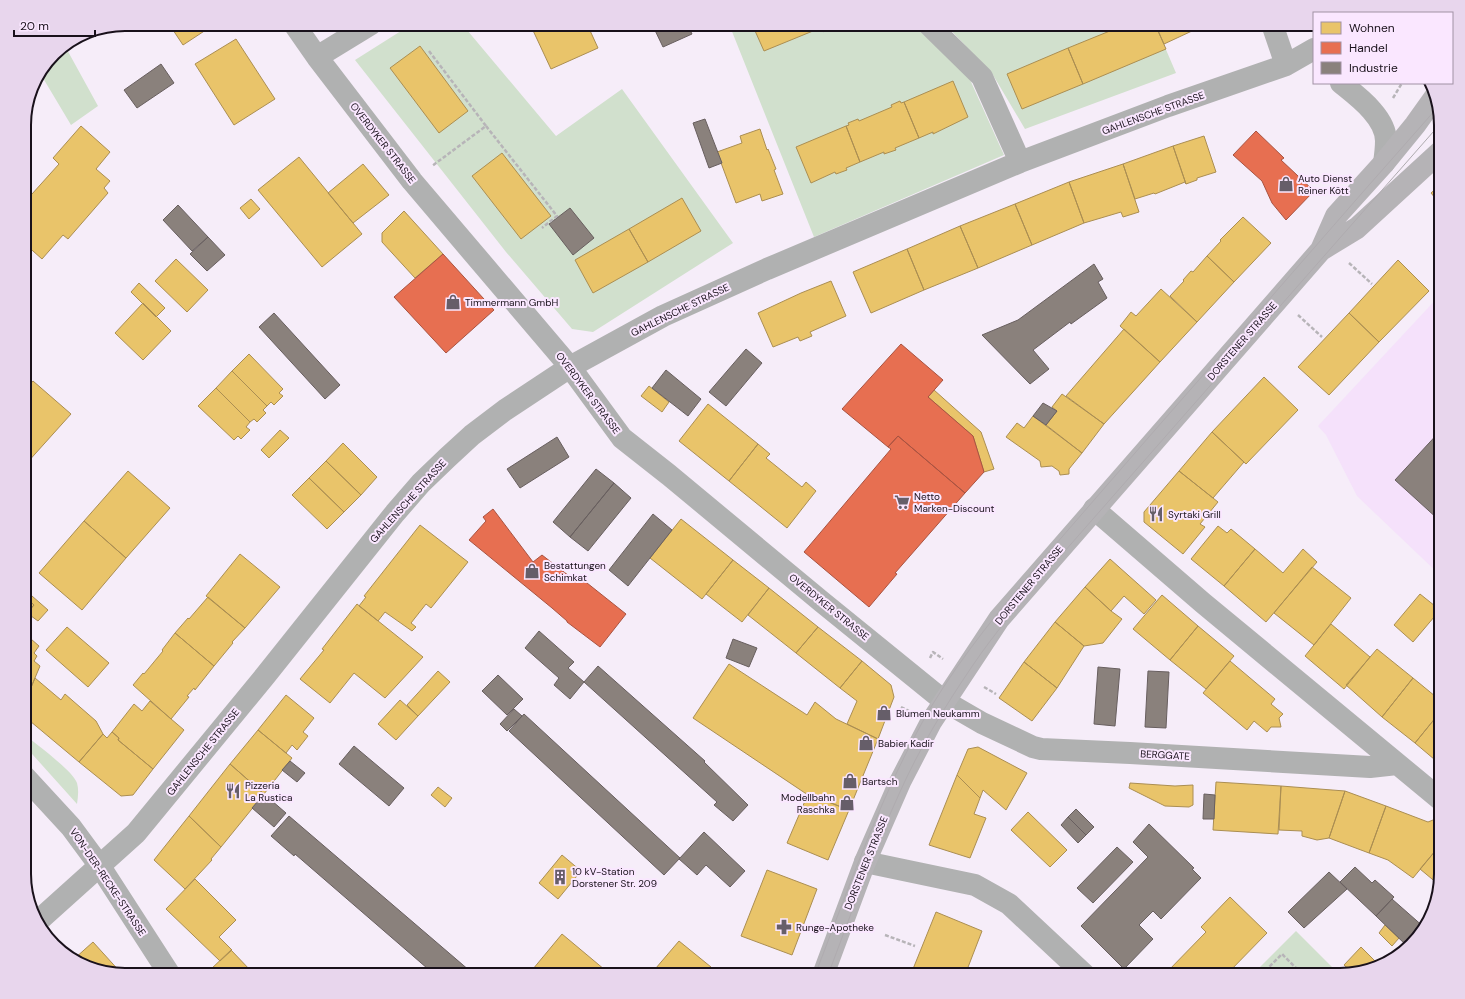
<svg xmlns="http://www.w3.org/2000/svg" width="1465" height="999" viewBox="0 0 1465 999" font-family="'DM Sans',sans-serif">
<rect width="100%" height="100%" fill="#f6edf9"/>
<path fill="#f5e1fb" d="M1441,294V576L1357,496L1326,435L1318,426Z"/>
<path fill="#d1e0cd" d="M412,24H462L556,136L622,89L733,243L593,332L572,329L506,252L355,60Z
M729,24H912L967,73L1004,155L814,237Z
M945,24H1155L1176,73L1025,129L993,75Z
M65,46L98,106L71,125L40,73L54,53Z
M24,734C36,744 73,771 77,783C79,790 78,797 77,804L24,745Z
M1296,931L1340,975H1252Z"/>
<path fill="#e9c46a" stroke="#ab8e52" d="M169,24H215L183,45Z
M530,24H587L598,48L551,69Z
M752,24H830L764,51Z
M1127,24H1155L1166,49L1083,84L1068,48Z
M1155,24H1207L1164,44Z
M236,39L275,99L234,125L195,64Z
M420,46L468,111L439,133L390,68Z
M1068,48L1083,84L1022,109L1007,74Z
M953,81L968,117L933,134V132L919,138L904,102Z
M900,101L901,103L904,102L919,138L895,148L896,150L884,154V152L860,162L846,126L849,125L848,123L858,119L859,121L892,107L891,105Z
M81,126L110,152L96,169L110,181L104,188L108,193L68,239L63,235L42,259L24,243V190L26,189L32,194L59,164L53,158Z
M846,126L860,162L846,168L847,170L836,174L835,172L811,183L796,147Z
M760,129L767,150L768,149L776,169L774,170L783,194L762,201L760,194L736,203L717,152L742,143L740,136Z
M1204,136L1216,172L1197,178V180L1186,184L1173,146Z
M1173,146L1186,184L1185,182L1155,194L1154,193L1135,199L1123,164Z
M502,153L551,216L521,239L472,176Z
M299,157L362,234L322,267L258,190Z
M363,164L389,195L353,223L328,193Z
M1123,164L1139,212L1123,217L1121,212L1084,223L1069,182Z
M1069,182L1084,223L1032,245L1015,204Z
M1441,184V205L1431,193Z
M682,198L701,231L648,262L629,229Z
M251,199L260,209L249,219L240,208Z
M1015,204L1032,245L978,268L960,226Z
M404,211L443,254L415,278L382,242V233Z
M1243,217L1271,243L1234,282L1207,256L1221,241L1220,240Z
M960,226L978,268L924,290L907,249Z
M629,229L648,262L593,293L575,260Z
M907,249L924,290L871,313L853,272Z
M1207,256L1234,282L1197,322L1170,296L1184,281L1183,280L1191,271L1193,272Z
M176,259L208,290L187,312L155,281Z
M1398,260L1429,291L1379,342L1349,313Z
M831,281L846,316L810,332L812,336L800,341L798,337L773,347L758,313L801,293Z
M139,283L165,308L156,317L131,292Z
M1161,289L1197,322L1160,362L1120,326L1131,312L1136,316Z
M143,303L171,331L143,360L115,333Z
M1349,313L1379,342L1329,395L1298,367Z
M1124,329L1160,362L1104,424L1066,396Z
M249,354L283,389L279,393L283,396L274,405L271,402L267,406L232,371Z
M232,371L267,406L263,410L266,413L257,422L254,419L250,422L216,388Z
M1264,377L1298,410L1246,464L1212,432Z
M33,381L71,414L26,464L24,463V391Z
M649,386L669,402L662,412L641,396Z
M216,388L250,422L246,427L250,430L241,439L238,436L234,440L198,406Z
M934,390L981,432L994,469L984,472L973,436L928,397Z
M1062,394L1104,424L1082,453L1046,425L1057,411L1052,407Z
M708,404L758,444L729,481L679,441Z
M1033,416L1082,453L1069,469V474L1060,475L1059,471L1052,466L1041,467L1040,461L1006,437L1017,423L1024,428Z
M280,430L289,438L269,458L261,450Z
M1212,432L1244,462L1213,498L1179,471Z
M343,443L377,477L361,495L326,461Z
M758,444L770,454L766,458L802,487L806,482L816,491L787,528L729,481Z
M326,461L361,495L344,512L309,478Z
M128,471L170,508L126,558L84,521Z
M1179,471L1218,502L1200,524L1205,527L1183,554L1144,522V512Z
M309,478L344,512L327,529L292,495Z
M681,519L733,560L702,599L650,558Z
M84,521L126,558L82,610L39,573Z
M420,525L468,562L431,608L426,604L411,623L416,627L412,631L385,612L378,621L359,606L366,597L364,596Z
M1218,526L1227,533L1231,529L1255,549L1224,586L1191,559Z
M1255,549L1283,573L1303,549L1317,562L1266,622L1224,586Z
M240,554L280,587L245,628L206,596Z
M1110,559L1156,600L1144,614L1124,596L1111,611L1085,587Z
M733,560L769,588L742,622L706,594Z
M1312,567L1351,598L1314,645L1274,613Z
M1085,587L1111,611L1122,619L1103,643L1084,646L1055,622Z
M769,588L818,627L796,653L748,615Z
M1420,594L1440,610L1413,642L1394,625Z
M1162,595L1198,626L1170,660L1133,629Z
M24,596L34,605L24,616Z
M32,596L48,610L38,621L27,613L34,605L29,600Z
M208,597L245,628L232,642L233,643L214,666L175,633L188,618L189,619Z
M357,604L423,657L385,698L354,673L330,703L300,679L324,650L322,649Z
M1055,622L1084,646L1057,688L1024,662Z
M1331,624L1370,657L1344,689L1305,656Z
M1198,626L1234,656L1206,689L1170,660Z
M67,627L109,663L88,687L46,650Z
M818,627L862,661L840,688L796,653Z
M175,633L214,666L195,690L194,688L187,696L189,697L171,719L133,685L143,673L144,674L163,651L162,650Z
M31,639L39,646L34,653L37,656L34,661L40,666L24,704V645L25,646Z
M1377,649L1413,678L1382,717L1346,685Z
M862,661L891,685L894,697L878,739L847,724L857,701L840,688Z
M1230,661L1275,699L1271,704L1283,714L1279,718L1281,727H1271L1267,732L1254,721L1247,730L1203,693Z
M1024,662L1057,688L1032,721L999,698Z
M729,664L807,715L815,702L836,719L878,739L849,810L805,793L693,718Z
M438,671L450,682L418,716L407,705Z
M35,678L61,700L65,694L96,721L103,734L79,762L24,716V704Z
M1413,678L1441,701V711L1415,743L1382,717Z
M286,695L314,718L303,732L308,736L297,750L292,745L286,753L258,730Z
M400,700L418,716L396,740L378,724Z
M150,701L184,730L153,769L118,740L119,738L112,732L134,704L142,711Z
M1441,711V765L1415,743Z
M258,730L292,758L264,794L230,764Z
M112,732L119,738L118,740L153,769L133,795L121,796L79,762L103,734L107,738Z
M978,747L1027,773L1006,810L983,790L980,798L957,775L968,749Z
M230,764L264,794L221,847L189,816Z
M957,775L980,798L974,814L986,818L970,858L929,845Z
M1216,782L1281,786L1278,834L1213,830Z
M1130,783L1175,786L1193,785V805L1189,807L1165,806L1129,788Z
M1281,786L1345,791L1329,838L1317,840L1302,836V831L1279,830Z
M438,787L452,798L445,807L431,795Z
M1345,791L1386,806L1369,853L1329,838Z
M808,794L849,810L828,860L787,843Z
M1386,806L1428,822L1433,820L1441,827V844L1413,878L1388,860L1369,853Z
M1028,812L1067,850L1050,867L1011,830Z
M189,816L221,847L211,859L212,860L185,889L154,860Z
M1441,844V875L1438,884L1420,869Z
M562,855L581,871L558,899L539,883Z
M767,870L817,889L792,955L741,936Z
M195,879L236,920L219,937L232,950L220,961L166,909Z
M1230,897L1267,933L1226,975H1168L1166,973L1206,932L1201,927Z
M936,912L982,931L965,975H928L913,969Z
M1385,925L1399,938L1392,946L1379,933Z
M562,934L611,975H528Z
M679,941L711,967L709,972L718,975H650Z
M93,942L122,974L74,959Z
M1361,947L1379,965L1352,972L1344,965Z
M231,950L251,971L248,974V975H209V971Z
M913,969L928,975H911Z"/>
<path fill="#e76f51" stroke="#a95341" d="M1256,131L1284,158L1281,160L1314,191L1286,220L1272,203L1262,181L1233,155Z
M443,254L494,310L446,353L394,297Z
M901,344L943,380L928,397L973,436L984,472L965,493L898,436L888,447L842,409Z
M898,436L965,493L895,573L897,574L869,607L804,552L891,449L888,447Z
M493,509L533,562L542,555L573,579L577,575L626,614L600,647L567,622V621L552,608L469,540L486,521L483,517Z"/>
<path fill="#8a817c" stroke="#685f5f" d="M652,24H687L692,34L663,47Z
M161,64L174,83L137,108L124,90Z
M705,119L722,163L709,168L693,123Z
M178,205L208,237L192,251L163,220Z
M570,208L594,238L573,255L549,224Z
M208,237L225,255L207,271L190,254Z
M1094,264L1103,279L1098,282L1107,298L1071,324L1070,322L1033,350L1049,369L1030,384L982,335L1018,320Z
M274,313L340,385L325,399L259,327Z
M746,349L762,363L726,406L709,392Z
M666,370L701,399L688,416L652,388Z
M1043,403L1057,411L1046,425L1033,416Z
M1441,430V518L1439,520L1395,480Z
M557,437L569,457L520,488L507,469Z
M596,469L614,483L570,537L553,522Z
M614,483L631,498L588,551L570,537Z
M653,514L672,530L628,586L609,570Z
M539,631L574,662L568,668L584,682L570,699L554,685L559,678L525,648Z
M733,639L757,648L749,667L726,658Z
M598,666L705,761L704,762L748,805L733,821L714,805L717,802L584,682Z
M1098,667L1120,669L1115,726L1094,724Z
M1148,671L1169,672L1166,728L1145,727Z
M498,675L523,699L507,715L482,691Z
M514,709L522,716L507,731L500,724Z
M524,714L680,858L664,875L509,731Z
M354,746L404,788L389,806L339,764Z
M290,761L305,773L297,782L282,770Z
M264,794L286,813L274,827L252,808Z
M1204,794L1215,795L1214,819H1203Z
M1076,809L1094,827L1086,835L1068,817Z
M289,816L470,971L466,975H435L295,854L294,856L271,836Z
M1068,817L1086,835L1078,843L1061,825Z
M1149,824L1194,868L1192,869L1201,878L1161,919L1153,911L1139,925L1153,939L1124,969L1081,926L1148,857L1133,842Z
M704,832L745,871L730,887L706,865L697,875L679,859Z
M1117,847L1133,862L1093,903L1077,888Z
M1355,867L1372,883L1375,880L1394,897L1376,916L1340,882Z
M1329,872L1347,889L1304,928L1288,912Z
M1392,899L1425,928L1424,930L1407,946L1376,916Z"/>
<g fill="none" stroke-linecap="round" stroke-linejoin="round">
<path stroke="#b7b4b8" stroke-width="2.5" stroke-dasharray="4 2" stroke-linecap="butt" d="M823,31L859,24
M429,51L486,126L432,166
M1393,98L1402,83
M486,126L557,216L542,228
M1349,263L1372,284
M1298,315L1322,337
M930,658L933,652L943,659
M984,687L996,694
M901,707L909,711
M885,935L915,946
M1261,975L1282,954L1303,975"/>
<path stroke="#b0b1b1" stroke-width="22" d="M294,24L317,57L412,181L570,367L622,438L669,475L822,602L944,701L982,723L1033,747L1041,749L1130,753L1370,767L1397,764
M928,24L982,77L1020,162
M1272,24L1286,65
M317,57L371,24
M1341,83C1357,96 1386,117 1386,141C1386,148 1385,156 1384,163
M1094,509L1203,603L1441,800
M24,776L71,827L99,865L170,975
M865,862L975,885L1009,904L1085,975
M37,922L136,833L265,676L395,513L421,483L447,458L472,435L505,410L570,367L663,316L767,269L1020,162L1168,106L1286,65L1314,49"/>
<path stroke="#b5b3b6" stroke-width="22" d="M1321,250L1357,228L1441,151
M823,975L865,862L900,782L931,722L999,619L1321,250L1336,216L1384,163L1415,125L1435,97"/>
<path stroke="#afabaf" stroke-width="1" d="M815,975C850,885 882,791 931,707C963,654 1002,607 1042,560C1077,519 1113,479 1148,438C1245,328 1340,217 1437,108
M828,975C851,915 872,853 899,794C919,749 945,706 973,665C994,634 1018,606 1042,577L1441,123"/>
</g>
<defs>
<g id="shop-bare" transform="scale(1.2)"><path d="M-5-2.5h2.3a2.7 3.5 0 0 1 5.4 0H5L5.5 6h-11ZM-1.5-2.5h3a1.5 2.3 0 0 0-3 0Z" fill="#665e69" stroke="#fae7ff" stroke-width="2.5" paint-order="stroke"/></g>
<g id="supermarket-bare" transform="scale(1.2)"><path d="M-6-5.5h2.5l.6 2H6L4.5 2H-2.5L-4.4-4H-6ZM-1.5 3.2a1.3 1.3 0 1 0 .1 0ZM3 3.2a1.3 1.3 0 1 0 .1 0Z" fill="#665e69" stroke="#fae7ff" stroke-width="2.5" paint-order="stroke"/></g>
<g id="restaurant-bare" transform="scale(1.2)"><path d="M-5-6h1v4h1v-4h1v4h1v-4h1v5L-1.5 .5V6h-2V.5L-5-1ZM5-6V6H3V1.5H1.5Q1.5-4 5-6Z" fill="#665e69" stroke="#fae7ff" stroke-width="2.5" paint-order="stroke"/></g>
<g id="building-bare" transform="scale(1.2)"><path d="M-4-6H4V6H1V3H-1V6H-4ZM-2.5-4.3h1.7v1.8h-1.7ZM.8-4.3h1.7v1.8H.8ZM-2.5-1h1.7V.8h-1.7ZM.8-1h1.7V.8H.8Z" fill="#665e69" stroke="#fae7ff" stroke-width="2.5" paint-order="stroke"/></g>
<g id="pharmacy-bare" transform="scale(1.2)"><path d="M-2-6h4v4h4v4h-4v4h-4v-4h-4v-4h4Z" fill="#665e69" stroke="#fae7ff" stroke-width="2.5" paint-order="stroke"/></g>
</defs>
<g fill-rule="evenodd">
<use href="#shop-bare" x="1286" y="184"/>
<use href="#shop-bare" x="453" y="302"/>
<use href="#supermarket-bare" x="902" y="502"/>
<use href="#restaurant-bare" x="1156" y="514"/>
<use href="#shop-bare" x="532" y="571"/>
<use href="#shop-bare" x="884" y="713"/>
<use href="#shop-bare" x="866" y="743"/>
<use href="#shop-bare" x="850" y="781"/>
<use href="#restaurant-bare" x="233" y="791"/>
<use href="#shop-bare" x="847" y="803"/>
<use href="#building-bare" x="560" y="877"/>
<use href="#pharmacy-bare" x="784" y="927"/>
</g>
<g text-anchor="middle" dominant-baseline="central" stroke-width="4" stroke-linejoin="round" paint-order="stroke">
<g font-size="10" fill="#19111b" stroke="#fae7ff">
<text transform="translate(1153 113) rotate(-20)">GAHLENSCHE STRASSE</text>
<text transform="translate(383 143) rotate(52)">OVERDYKER STRASSE</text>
<text transform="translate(680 310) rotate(-26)">GAHLENSCHE STRASSE</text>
<text transform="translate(1242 341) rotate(-49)">DORSTENER STRASSE</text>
<text transform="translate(588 393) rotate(53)">OVERDYKER STRASSE</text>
<text transform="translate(408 501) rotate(-48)">GAHLENSCHE STRASSE</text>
<text transform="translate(1029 585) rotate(-50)">DORSTENER STRASSE</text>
<text transform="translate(829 607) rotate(39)">OVERDYKER STRASSE</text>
<text transform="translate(203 752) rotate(-51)">GAHLENSCHE STRASSE</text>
<text transform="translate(1165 755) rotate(3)">BERGGATE</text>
<text transform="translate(866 863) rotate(-68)">DORSTENER STRASSE</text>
<text transform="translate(108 882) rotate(56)">VON-DER-RECKE-STRASSE</text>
</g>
<g font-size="10" fill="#19111b" stroke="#fae7ff" text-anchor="start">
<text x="1298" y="178">Auto Dienst<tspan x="1298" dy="12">Reiner Kött</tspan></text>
<text x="465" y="302">Timmermann GmbH</text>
<text x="914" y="496">Netto<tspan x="914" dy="12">Marken-Discount</tspan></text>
<text x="1168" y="514">Syrtaki Grill</text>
<text x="544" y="565">Bestattungen<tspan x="544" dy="12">Schimkat</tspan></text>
<text x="896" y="713">Blumen Neukamm</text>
<text x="878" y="743">Babier Kadir</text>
<text x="862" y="781">Bartsch</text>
<text x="245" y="785">Pizzeria<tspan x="245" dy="12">La Rustica</tspan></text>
<text x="835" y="797" text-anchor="end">Modellbahn<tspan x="835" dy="12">Raschka</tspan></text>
<text x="572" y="871">10 kV-Station<tspan x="572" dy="12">Dorstener Str. 209</tspan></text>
<text x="796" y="927">Runge-Apotheke</text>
</g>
</g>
<path d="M0 0H1465V999H0ZM125 31H1340A94 94 0 0 1 1434 125V874A94 94 0 0 1 1340 968H125A94 94 0 0 1 31 874V125A94 94 0 0 1 125 31Z" fill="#e8d6ed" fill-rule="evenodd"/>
<path fill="none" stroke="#19111b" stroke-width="2" d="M125 31H1340A94 94 0 0 1 1434 125V874A94 94 0 0 1 1340 968H125A94 94 0 0 1 31 874V125A94 94 0 0 1 125 31Z"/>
<rect x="1313" y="12" width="140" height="72" fill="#fae7ff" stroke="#a091a4"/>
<rect x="1321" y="22" width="20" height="12" fill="#e9c46a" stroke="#a091a4"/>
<text x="1349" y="32" font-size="12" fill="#19111b">Wohnen</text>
<rect x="1321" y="42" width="20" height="12" fill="#e76f51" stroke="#a091a4"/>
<text x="1349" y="52" font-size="12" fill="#19111b">Handel</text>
<rect x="1321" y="62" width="20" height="12" fill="#8a817c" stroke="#a091a4"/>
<text x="1349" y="72" font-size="12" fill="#19111b">Industrie</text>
<path d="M14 30v6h81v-6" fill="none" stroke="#19111b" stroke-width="2"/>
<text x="20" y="30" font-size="12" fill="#19111b" stroke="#fae7ff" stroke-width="3" paint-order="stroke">20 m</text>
</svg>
